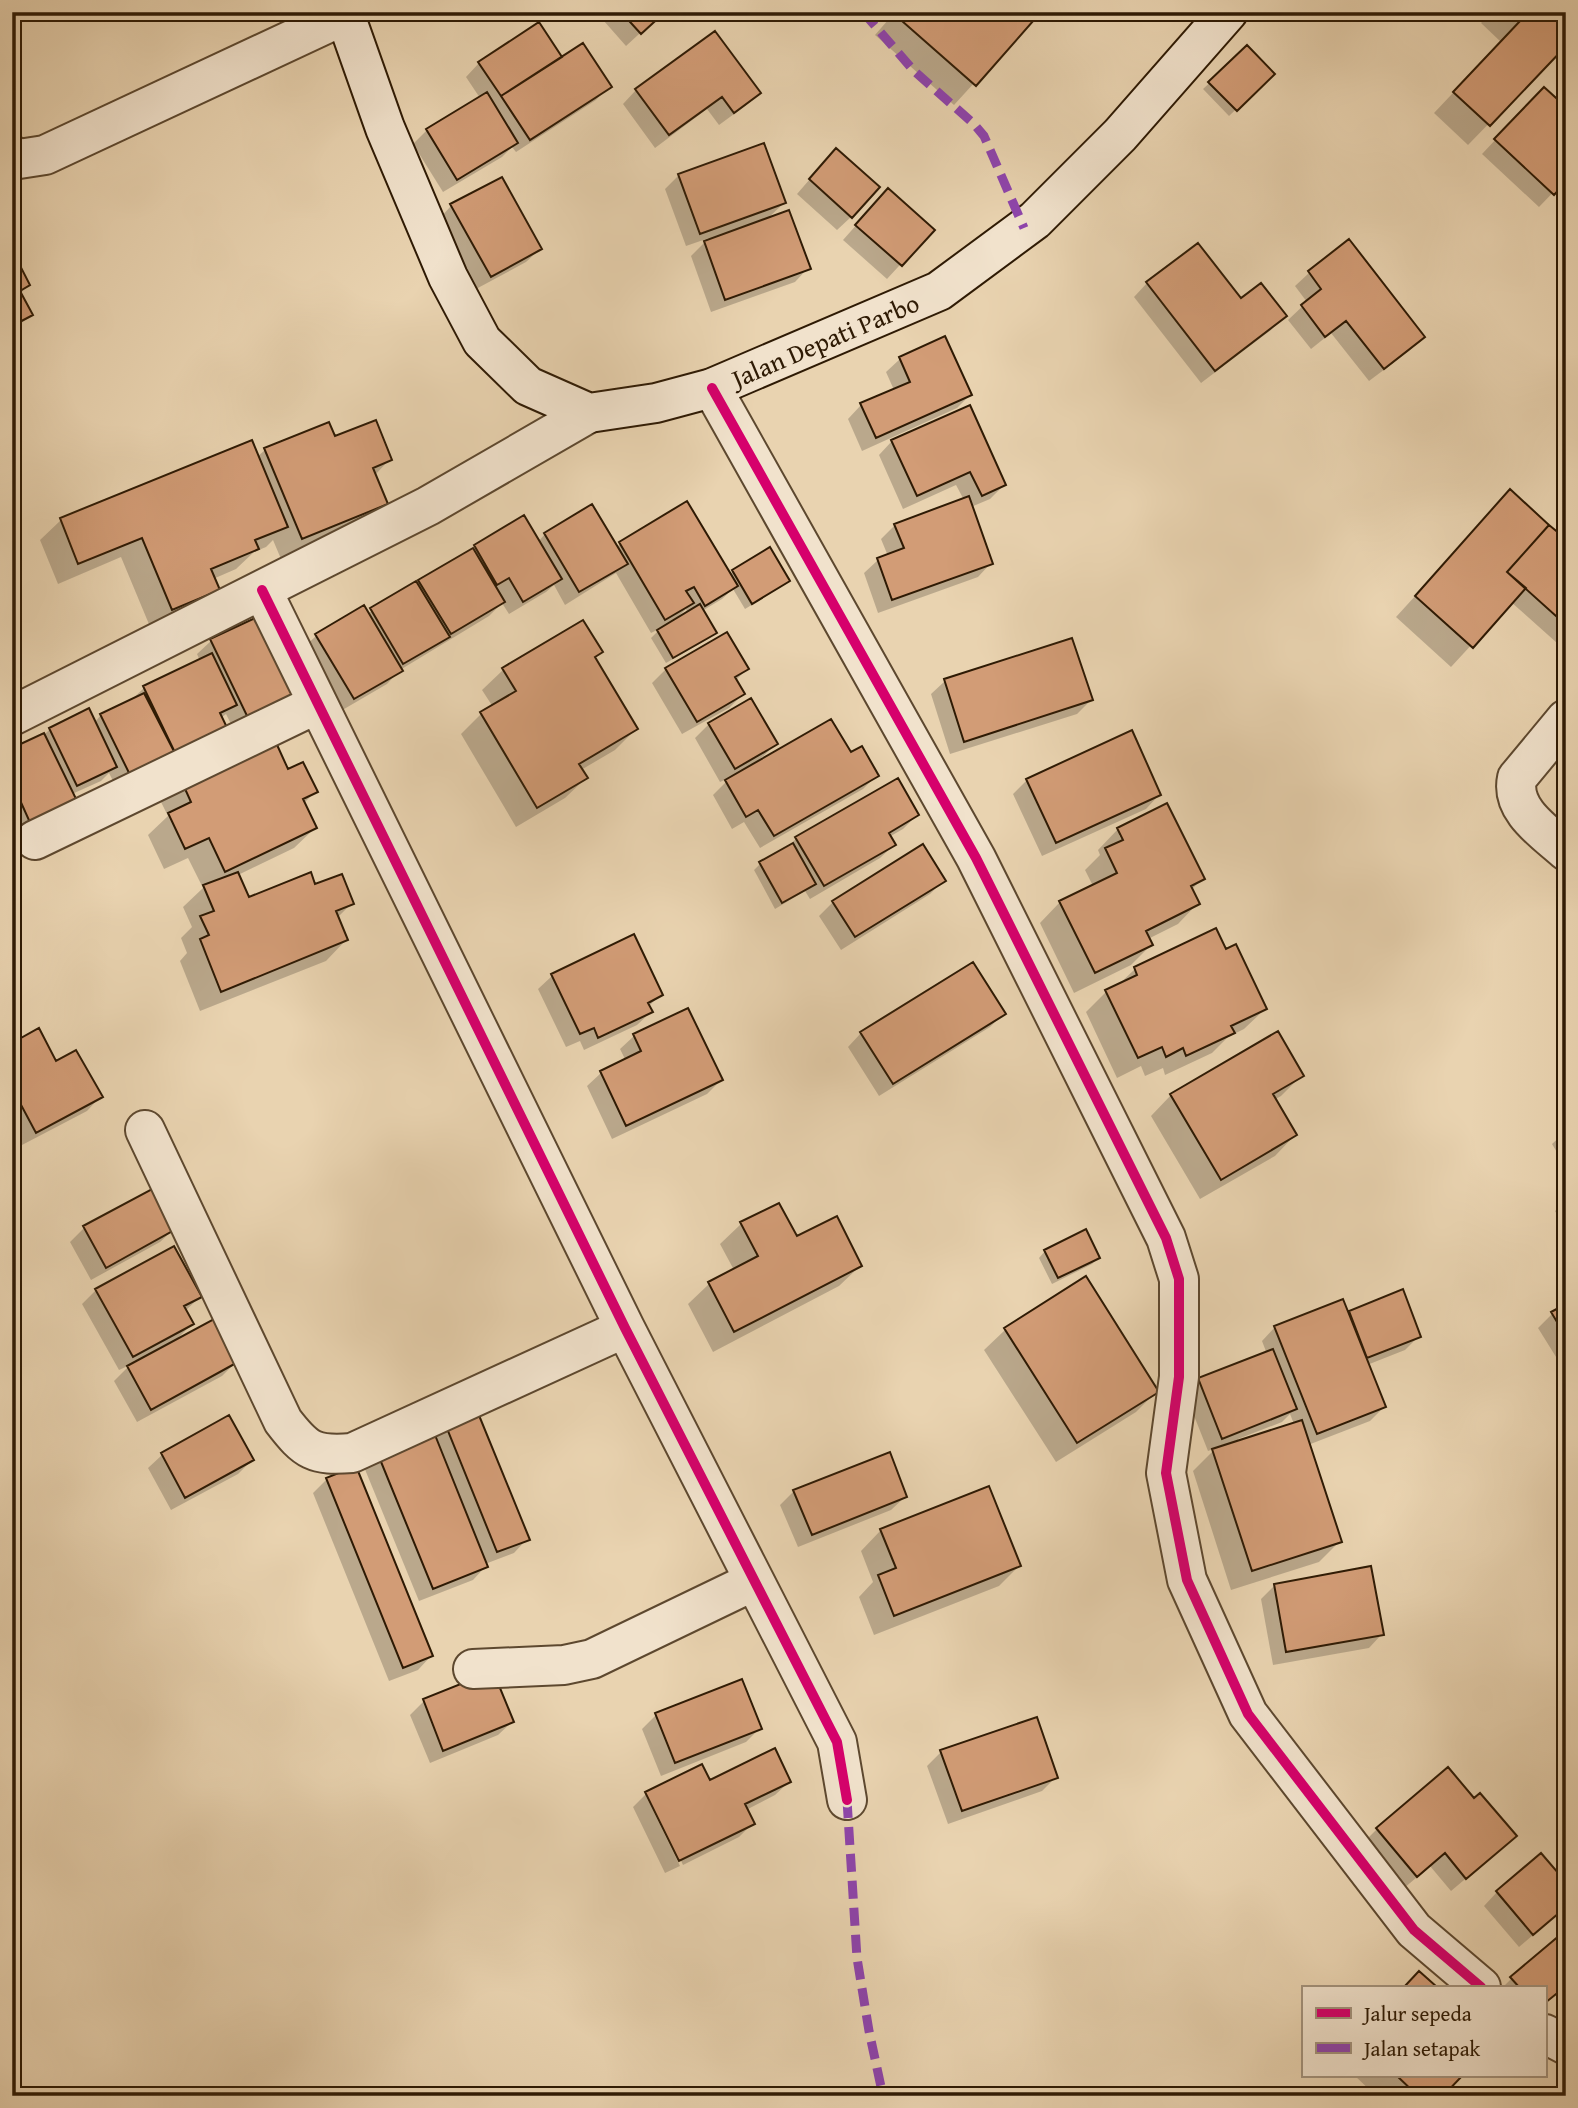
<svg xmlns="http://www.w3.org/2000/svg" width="1578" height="2108" viewBox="0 0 1578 2108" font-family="'Gentium Book Plus',serif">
<rect width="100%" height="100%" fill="#e9d3b0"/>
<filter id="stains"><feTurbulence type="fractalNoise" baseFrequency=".00286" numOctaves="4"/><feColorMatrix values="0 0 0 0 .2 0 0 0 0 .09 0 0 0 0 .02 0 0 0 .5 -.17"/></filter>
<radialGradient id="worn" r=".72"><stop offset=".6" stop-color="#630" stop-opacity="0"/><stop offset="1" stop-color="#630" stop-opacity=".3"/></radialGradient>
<path fill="#0003" fill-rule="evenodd" d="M12,12H22L12,22Z
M596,12H663L626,46Z
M895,12H1039L954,105L875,35Z
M1491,12H1566V44L1468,145L1434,113L1501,42L1481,23Z
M1247,48L1273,74L1229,116L1203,89Z
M561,59L609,86L596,100L516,152L512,147L502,157L443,192L413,144L427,130L480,98L466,77L479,63Z
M1566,67V77L1560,72Z
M636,90L759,92L745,106L719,125L707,109L655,148L623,104Z
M1530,103L1566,179L1539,207L1482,154Z
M823,164L851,217L837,230L797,194Z
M679,175L784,203L766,220L808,268L795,282L711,312L691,256L709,238L686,246L665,189Z
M875,204L932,230L887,279L843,240Z
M451,206L540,249L526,262L476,289L438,220Z
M1349,242L1423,337L1409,351L1369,381L1331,333L1311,349L1288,320L1307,302L1295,286L1309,273Z
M12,254L28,285L20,294L31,315L12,331Z
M1147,283L1240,300L1284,316L1271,330L1201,383L1134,297Z
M900,359L970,395L957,408L862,451L848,419L861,405L894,390L886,372Z
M334,439L390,459L375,475L386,504L366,524L281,559L273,540L266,547L254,552L236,569L213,579L218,590L197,610L151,629L121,557L58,584L40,540L61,520L251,442L257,457L265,450Z
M892,441L1004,485L990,499L971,507L991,563L978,577L878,613L864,573L878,560L888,556L881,539L895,525L964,500L956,485L903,509L879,455Z
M1510,492L1566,542V635L1557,643L1511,602L1451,667L1396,617Z
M687,503L730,574L733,571L788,580L781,587L745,609L733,589L722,599L702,611L715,632L708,639L666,663L651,638L661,628L651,633L616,573L565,605L554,585L546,592L509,614L502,603L489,616L400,670L387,684L339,712L302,649L316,636L363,607L367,614L524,518L538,542L545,534L616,547ZM686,609L688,614L675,620Z
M263,616L301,694L235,732L226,714L121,797L109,773L101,781L72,794L18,839L12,827V750L43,736L50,729L94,723L101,715L129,702L144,688L200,661L197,654L211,641Z
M583,623L600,652L594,659L636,729L615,750L581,770L586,778L565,798L516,827L461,734L481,714L493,707L482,690L503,670Z
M666,669H747L735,681L743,694L729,708L682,734L652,683Z
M945,681L1091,700L1077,714L950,754L931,694Z
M750,700L776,744L757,762L877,775L863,789L760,848L744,822L732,829L713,795L731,777L720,782L695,738L709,724Z
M288,771L316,791L303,804L315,828L294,848L238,875L248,899L314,886L352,903L337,918L346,940L326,961L200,1011L180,961L187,953L181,938L192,927L183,907L203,888L188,858L164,869L148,835L168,816L161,802L182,782Z
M1027,780L1159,795L1146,809L1042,856L1013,794Z
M917,815L903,829L889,837L894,845L880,858L810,899L805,891L775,909L754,870L760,864L785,849L796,839Z
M1118,829L1203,878L1191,890L1198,903L1178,924L1148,939L1151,945L1131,965L1074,993L1040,923L1060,902L1093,886L1085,870L1100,855L1098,850ZM1119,835H1123L1126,848Z
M943,881L930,894L841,950L819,916L833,902Z
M1225,951L1265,1009L1244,1029L1228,1037L1212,1053L1165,1075L1163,1068L1145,1076L1141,1066L1117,1078L1086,1012L1106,992L1116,987L1135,969Z
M552,976L661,994L648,1007L651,1012L637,1025L584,1050L580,1041L566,1047L538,989Z
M1004,1013L990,1027L879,1096L848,1047L861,1033Z
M634,1036L721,1080L707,1094L612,1139L587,1086L601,1073L626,1061L620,1049Z
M12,1045L100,1097L87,1111L22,1145L12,1127Z
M1302,1075L1281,1096L1274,1100L1295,1135L1275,1156L1200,1199L1151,1116L1171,1095Z
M1566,1131V1167L1552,1144Z
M153,1191L174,1229L160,1242L91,1280L70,1242L84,1228Z
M1566,1200V1230L1555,1211Z
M778,1205L796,1239L860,1266L839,1286L713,1352L688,1304L709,1284L734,1270L720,1244L741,1224Z
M1045,1251L1098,1258L1092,1264L1052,1284L1039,1258Z
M1086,1279L1157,1391L1136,1412L1056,1462L984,1350L1005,1330Z
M96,1290L200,1297L185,1311L192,1324L175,1341L236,1362L222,1376L137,1422L114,1381L130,1365L119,1370L82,1304Z
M1402,1292L1419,1336L1405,1350L1367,1365L1384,1407L1370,1421L1308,1445L1340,1541L1319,1562L1231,1590L1193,1471L1216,1448L1208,1451L1185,1393L1199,1380L1267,1354L1262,1341L1275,1327L1347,1314ZM1290,1414L1294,1424L1239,1442L1238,1439L1282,1422Z
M1566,1306V1373L1538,1328L1552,1314Z
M228,1418L252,1460L238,1474L171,1510L148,1468L162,1455Z
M445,1423L527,1539L514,1553L485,1564L486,1566L473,1580L419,1601L364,1467Z
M327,1479L431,1656L418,1670L389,1681L313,1493Z
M794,1491L905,1497L891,1510L798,1547L780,1505Z
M881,1530L1019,1566L999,1586L874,1635L859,1597L873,1582L861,1551Z
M1275,1585L1382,1634L1369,1648L1273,1665L1261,1599Z
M492,1674L512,1722L498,1735L430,1763L410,1715L424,1701Z
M656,1715L760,1728L746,1742L661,1776L642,1729Z
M941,1752L1056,1777L1042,1791L948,1824L927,1766Z
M789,1782L775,1795L746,1810L753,1823L739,1837L683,1865L650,1796H646L680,1866L665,1873L633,1807L647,1793L709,1783Z
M1377,1829L1501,1849L1451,1891L1430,1866L1403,1889L1363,1843Z
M1497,1892L1566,1907L1519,1947L1484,1906Z
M1512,1978L1566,1986L1545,2003V1987H1503Z
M1354,2075H1460L1440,2096H1376Z"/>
<path fill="#d29c76" stroke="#2e1a04" stroke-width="2" d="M621,12H665L641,34Z
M896,12H1041L976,86L894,14Z
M1512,12H1566V46L1490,126L1453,92L1521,20Z
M539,22L562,57L501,96L478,62Z
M715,31L761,93L734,113L722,97L669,135L635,89Z
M583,43L612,87L530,140L501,96Z
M1247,45L1275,74L1237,111L1208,82Z
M1544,87L1566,107V182L1554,195L1494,139Z
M487,92L518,143L457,180L426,129Z
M764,143L786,203L700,234L678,174Z
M836,148L880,187L852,218L809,179Z
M502,177L542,249L491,277L450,204Z
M888,188L935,230L902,266L855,225Z
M789,210L811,269L725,300L704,241Z
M1349,239L1425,337L1384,369L1346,321L1325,337L1301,305L1321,289L1308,271Z
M1198,243L1241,298L1261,283L1287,316L1215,371L1146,282Z
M12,250L30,285L20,291L33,315L12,326Z
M945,336L972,395L876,438L860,403L910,382L899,357Z
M970,405L1006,485L982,496L970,472L917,496L891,440Z
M376,420L392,460L373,468L388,504L302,539L264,448L329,422L335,436Z
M252,440L288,527L255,540L259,549L211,569L220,590L172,610L142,538L78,564L60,518Z
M1510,489L1549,525L1507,572L1526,588L1473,648L1415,596Z
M969,496L993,564L892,600L877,558L904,548L894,524Z
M687,501L738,586L705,606L694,587L686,591L694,603L665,620L619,542Z
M592,504L628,564L579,592L544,533Z
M524,515L562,579L523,602L509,578L497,585L474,545Z
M1549,525L1566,539V625L1507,572Z
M770,547L790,581L752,604L732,570Z
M473,548L505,602L451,634L418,580Z
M416,581L450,637L403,664L370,608Z
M700,604L717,633L673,658L657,630Z
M364,605L403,671L354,699L315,634Z
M264,614L303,694L249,720L210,639Z
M583,620L603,652L595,657L638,729L579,764L588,778L537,808L480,712L516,691L502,668Z
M727,632L749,669L735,677L745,694L697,722L665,668Z
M1072,638L1093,700L964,742L944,679Z
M212,653L237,705L220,713L232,738L180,763L143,686Z
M144,693L180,763L135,785L100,714Z
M751,698L778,744L735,769L708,723Z
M89,708L117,767L77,786L49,728Z
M831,719L851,752L862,746L879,776L774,836L758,810L746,817L725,780Z
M1132,730L1161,795L1056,843L1026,779Z
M44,733L79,805L32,827L19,798L12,802V748Z
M273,736L288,769L303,762L318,792L303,799L317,828L225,872L209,838L185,849L168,813L191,802L181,780Z
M898,778L919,815L889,833L896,845L824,886L795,837Z
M1167,803L1205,879L1191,886L1200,904L1146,931L1153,945L1095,973L1059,901L1117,873L1105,848L1123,840L1117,828Z
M793,843L816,884L782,903L759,862Z
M923,844L946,881L855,937L832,901Z
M238,872L249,897L311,872L315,884L342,874L354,904L336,911L348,940L221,992L200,939L209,935L200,916L214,911L203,885Z
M1216,928L1226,949L1236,944L1267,1009L1231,1026L1235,1033L1186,1056L1183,1048L1166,1057L1162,1047L1138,1058L1105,990L1137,975L1134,967Z
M634,934L663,995L648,1003L653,1012L598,1038L594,1028L580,1034L551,974Z
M973,962L1006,1014L893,1084L860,1032Z
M688,1008L723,1080L626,1126L600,1071L641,1051L633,1034Z
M39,1028L56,1061L76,1050L103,1097L36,1133L12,1088V1043Z
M1278,1031L1304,1076L1273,1094L1297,1135L1221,1180L1170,1094Z
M154,1188L176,1229L106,1268L83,1226Z
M779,1203L797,1236L837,1216L862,1266L734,1332L708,1282L758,1256L740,1222Z
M1086,1229L1100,1258L1058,1278L1044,1250Z
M174,1246L202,1297L184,1306L194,1324L133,1357L95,1289Z
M1086,1276L1159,1392L1077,1443L1004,1328Z
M1403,1289L1421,1337L1367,1358L1349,1311Z
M1343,1299L1386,1407L1317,1434L1274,1326Z
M1566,1304V1337L1551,1312Z
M214,1319L238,1362L151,1410L127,1366Z
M1273,1349L1297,1409L1222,1439L1198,1378Z
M476,1408L530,1540L497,1552L444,1421Z
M229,1415L254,1460L185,1498L161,1453Z
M1302,1420L1342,1542L1252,1571L1212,1449Z
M433,1430L488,1567L433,1589L377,1452Z
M890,1452L907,1497L812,1535L793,1490Z
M356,1466L433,1656L403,1668L326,1478Z
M989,1486L1021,1566L894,1616L878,1575L896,1568L880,1529Z
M1371,1566L1384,1635L1286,1652L1274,1584Z
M493,1671L514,1722L443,1751L423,1699Z
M742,1679L762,1729L675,1763L655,1713Z
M1037,1717L1058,1778L962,1811L940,1750Z
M775,1748L791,1782L745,1804L755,1824L679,1861L645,1792L702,1764L710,1780Z
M1448,1767L1474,1798L1480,1793L1517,1836L1466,1879L1445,1853L1417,1877L1376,1828Z
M1541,1853L1566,1882V1907L1533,1935L1496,1891Z
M1566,1930V1986L1545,2003V1987H1519L1510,1977Z
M1419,1971L1437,1987H1404Z
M1396,2075H1463L1443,2096H1418Z"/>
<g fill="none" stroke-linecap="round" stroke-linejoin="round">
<g stroke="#5d482f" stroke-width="42">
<path id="street" d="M12,155L19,159L45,155L345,15
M712,388L976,858L1166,1238L1179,1279V1377L1166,1473L1187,1580L1248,1714L1414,1930L1481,1987
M262,590L625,1328L837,1742L847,1800
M12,716L428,506L589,413
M1566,719L1517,778C1510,810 1545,832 1566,851
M35,840L317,704
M145,1130L283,1421C306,1451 314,1456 352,1453L625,1328
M473,1669L564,1665L592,1659L754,1581
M1545,2034L1566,2045"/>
</g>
<g stroke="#2e1a04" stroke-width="42">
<g id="secondary">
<path id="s1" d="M344,12L385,128L448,277L482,341L528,386L589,413L656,403L712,388L939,291L1035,220L1120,135L1228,12"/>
</g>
</g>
<use href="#street" stroke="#f1e2cc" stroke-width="38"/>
<use href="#secondary" stroke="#f1e2cc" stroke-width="38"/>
<path stroke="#8e44ad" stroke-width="9" stroke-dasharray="18 9" stroke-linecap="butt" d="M863,12L914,71L974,124L984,136L1024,228
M847,1800L857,1958L869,2031L883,2096"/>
<g stroke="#f1e2cc" stroke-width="15">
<path id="cycleway" d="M712,388L976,858L1166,1238L1179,1279V1377L1166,1473L1187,1580L1248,1714L1414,1930L1481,1987
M262,590L625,1328L837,1742L847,1800"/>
</g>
<use href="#cycleway" stroke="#d6006c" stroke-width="10"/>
</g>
<g text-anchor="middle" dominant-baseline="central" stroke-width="6" stroke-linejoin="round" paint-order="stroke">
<g font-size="26" fill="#2e1a04" stroke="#f1e2cc">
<text stroke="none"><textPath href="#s1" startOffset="737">Jalan Depati Parbo</textPath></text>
</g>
</g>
<rect width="1578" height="2108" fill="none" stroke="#e9d3b0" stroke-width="42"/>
<rect x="14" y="14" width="1550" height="2080" fill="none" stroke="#2e1a04" stroke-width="3.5"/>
<rect x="21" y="21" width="1536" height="2066" fill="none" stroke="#2e1a04" stroke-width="2"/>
<rect x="1302" y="1986" width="245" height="91" fill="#f1e2cc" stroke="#a3927c" stroke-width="2"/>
<rect x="1316" y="2008" width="35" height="10" fill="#d6006c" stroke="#a3927c" stroke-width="2"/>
<text x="1364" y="2021" font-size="21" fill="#2e1a04">Jalur sepeda</text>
<rect x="1316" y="2043" width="35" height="10" fill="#8e44ad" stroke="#a3927c" stroke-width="2"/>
<text x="1364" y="2056" font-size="21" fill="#2e1a04">Jalan setapak</text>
<rect width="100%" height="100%" filter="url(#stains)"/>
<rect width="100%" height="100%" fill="url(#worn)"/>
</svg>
